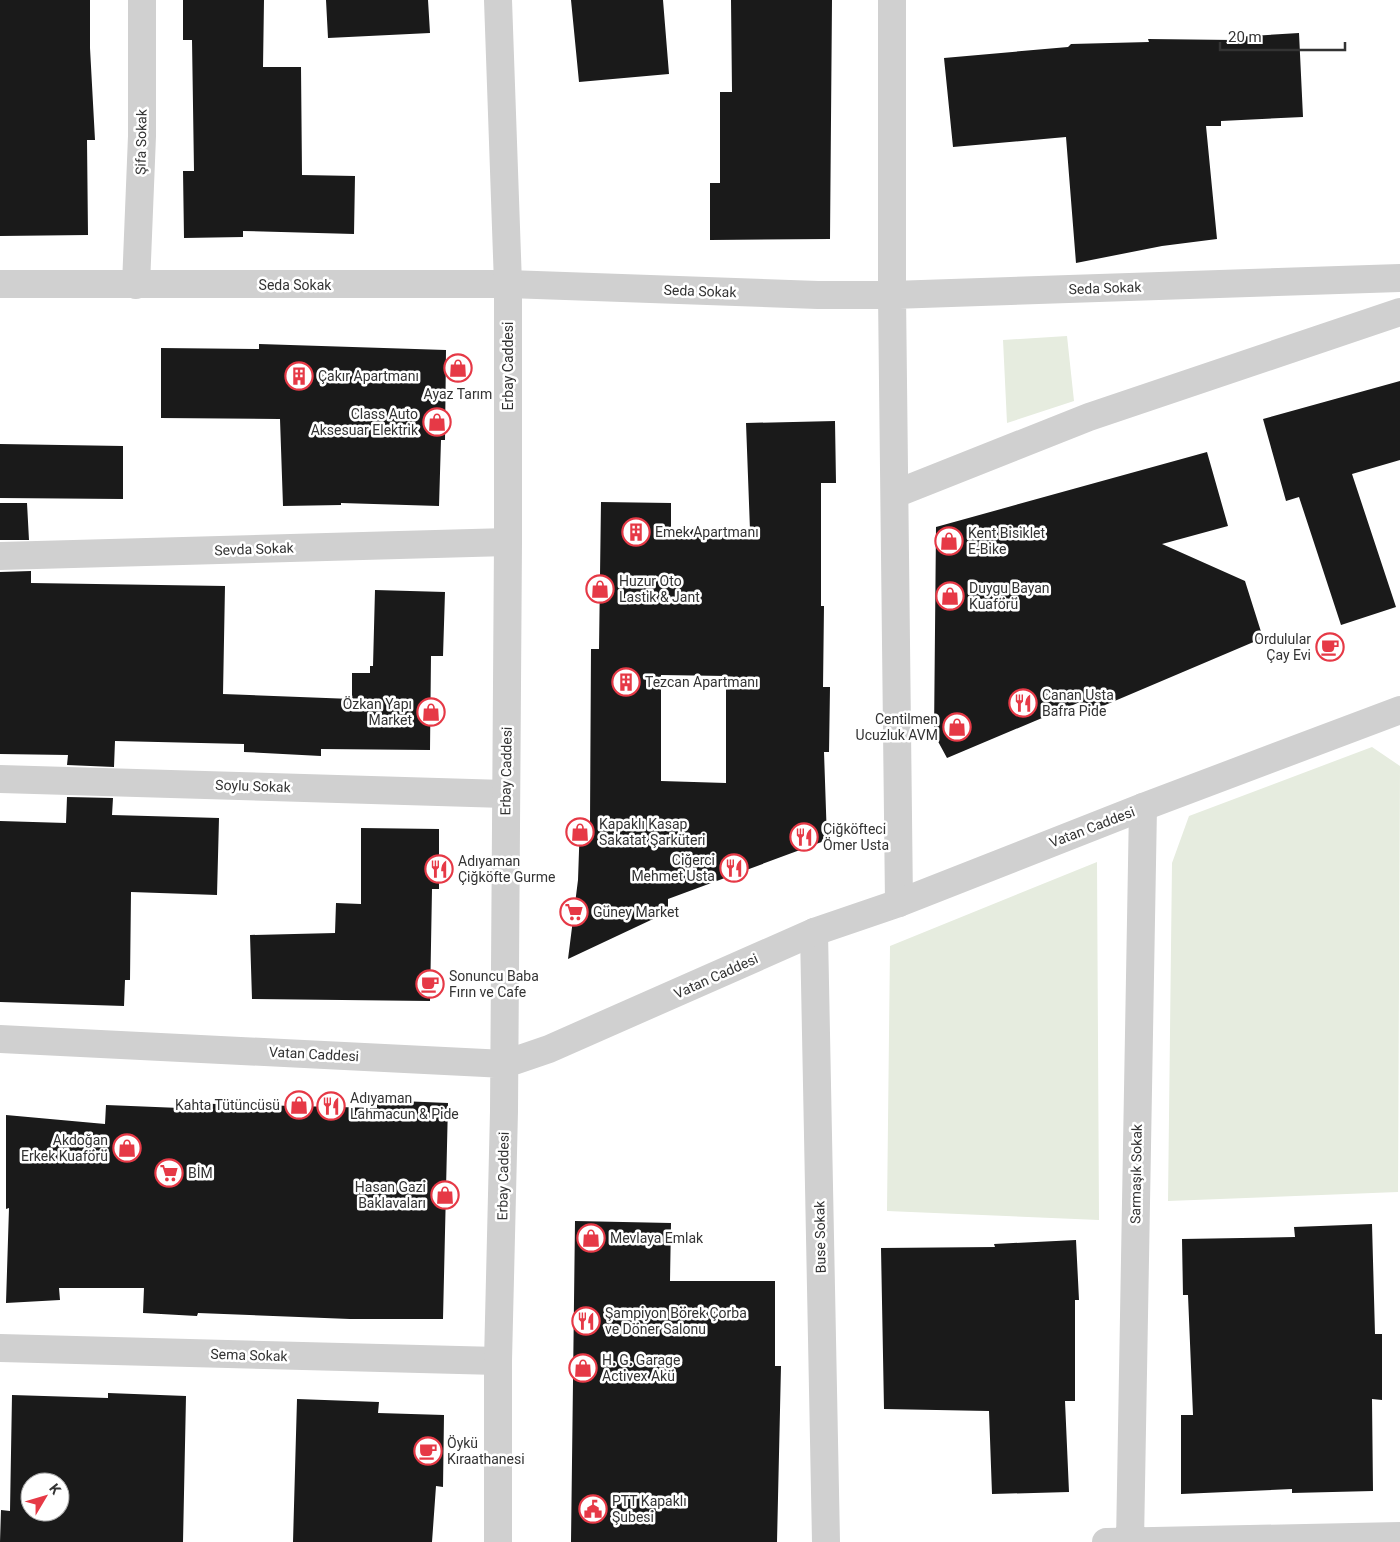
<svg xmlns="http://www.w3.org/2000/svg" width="1400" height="1542" viewBox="0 0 1400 1542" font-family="Roboto,sans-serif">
<rect width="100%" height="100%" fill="#fff"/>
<path fill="#e6ecdf" d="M1067,336L1074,401L1007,423L1003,340Z
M1372,747L1400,766L1398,1192L1168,1201L1172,863L1189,816Z
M1097,862L1099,1220L887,1211L890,946Z"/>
<path fill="#1a1a1a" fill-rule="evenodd" d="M0,0H90V48L95,140H87L88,235L0,236Z
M183,0H264L263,67H301L302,175L355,176L354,234L243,231V237L184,238L183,171H194L192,40H183Z
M326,0H428L430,33L328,38Z
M571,0H663L669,74L579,82Z
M731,0H832L830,239L710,240V183H720V92H732Z
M1299,33L1303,117L1221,121V126H1206L1217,239L1162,246L1076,263L1066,137L953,147L944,58L1068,47L1071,44L1149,42L1148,39L1234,40V37Z
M259,344L446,350L445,440H441L439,506L341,503V505L283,506L280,419L161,418V348L259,349Z
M1400,381V460L1352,474L1396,607L1341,625L1299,497L1286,501L1263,419Z
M835,421L836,483H821V606H824L823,687H830L829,752H824L827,840L668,899V912L568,959L578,880L580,822H590L591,649H599L601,502L671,503V529L750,530L746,423ZM661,675L726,676V783L661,781Z
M0,444L123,446V499L0,498Z
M1207,452L1228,526L1162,544L1245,581L1263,638L1084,714L1080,702L947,758L934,734L936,527Z
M0,503H27L29,540H0Z
M31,571V583L225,586L223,694L352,699V673H370V666H373L375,590L445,592L443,656H431L430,750L321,749V756L244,752V744L115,741L114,767L67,765L68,755L0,754V572Z
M67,797L113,798L112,815L219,818L217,895L131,892L130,980H125L124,1006L0,1002V821L66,823Z
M361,828L439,829V889H432L430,1001L252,999L250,935L335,933L336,903L361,904Z
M377,1100L448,1103L443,1319H350L198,1313L197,1316L143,1313L144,1288H59L60,1300L6,1303L9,1208L6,1209V1115L105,1124L106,1105L180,1108V1103L377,1108Z
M575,1221L671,1223L670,1281H775V1366H781L777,1542H571Z
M1372,1224L1375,1334H1382V1400L1372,1399L1373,1491L1292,1493V1489L1181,1494V1415H1193L1188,1295H1183L1182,1239L1295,1237L1294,1227Z
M1076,1240L1079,1300H1075V1401H1065L1069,1492L992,1494L989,1411L884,1409L881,1248L995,1247L994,1244Z
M108,1393L186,1396L183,1542H0L1,1510L10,1511L12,1395L108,1398ZM30,1482H60V1512H30Z
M297,1399L379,1402L378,1413L444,1415L443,1487L436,1486L432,1542H293Z"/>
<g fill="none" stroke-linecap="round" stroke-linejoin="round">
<path stroke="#d0d0d0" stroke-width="28" d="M892,0V295L899,903
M0,284H508L818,295H892L1400,278
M136,285L142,136V0
M895,494L1089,417L1400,312
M0,556L508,542
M0,779L505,794
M814,932L826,1542
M0,1348L498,1361
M1106,1542L1400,1536
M1130,1542L1143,807"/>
<path stroke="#d0d0d0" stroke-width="28" d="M0,1039L505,1064L549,1049L814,932L899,903L1143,807L1400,710
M498,1542V1361L504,1111L508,542V284L498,0"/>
</g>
<defs>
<g id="shop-ring" transform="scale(1.4375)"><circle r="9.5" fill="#fff" stroke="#e63946" stroke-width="1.5"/><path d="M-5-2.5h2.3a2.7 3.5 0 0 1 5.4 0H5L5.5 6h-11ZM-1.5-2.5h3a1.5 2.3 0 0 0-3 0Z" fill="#e63946"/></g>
<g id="building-ring" transform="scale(1.4375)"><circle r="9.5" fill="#fff" stroke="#e63946" stroke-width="1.5"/><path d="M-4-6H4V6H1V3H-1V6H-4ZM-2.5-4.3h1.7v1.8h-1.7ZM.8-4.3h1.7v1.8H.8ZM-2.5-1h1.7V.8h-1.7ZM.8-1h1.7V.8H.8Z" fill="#e63946"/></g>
<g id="cafe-ring" transform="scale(1.4375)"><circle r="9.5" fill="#fff" stroke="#e63946" stroke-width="1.5"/><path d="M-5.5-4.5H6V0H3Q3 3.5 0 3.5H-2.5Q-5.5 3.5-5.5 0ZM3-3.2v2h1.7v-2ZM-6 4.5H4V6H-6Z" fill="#e63946"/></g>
<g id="restaurant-ring" transform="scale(1.4375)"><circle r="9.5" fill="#fff" stroke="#e63946" stroke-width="1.5"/><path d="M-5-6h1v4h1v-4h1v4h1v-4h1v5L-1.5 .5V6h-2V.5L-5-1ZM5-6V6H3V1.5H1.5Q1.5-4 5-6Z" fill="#e63946"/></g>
<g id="supermarket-ring" transform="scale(1.4375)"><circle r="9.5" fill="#fff" stroke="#e63946" stroke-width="1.5"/><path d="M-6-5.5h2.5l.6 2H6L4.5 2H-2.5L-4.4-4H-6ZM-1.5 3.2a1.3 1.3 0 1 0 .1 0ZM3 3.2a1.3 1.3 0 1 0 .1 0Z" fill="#e63946"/></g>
<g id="civic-ring" transform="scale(1.4375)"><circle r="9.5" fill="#fff" stroke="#e63946" stroke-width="1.5"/><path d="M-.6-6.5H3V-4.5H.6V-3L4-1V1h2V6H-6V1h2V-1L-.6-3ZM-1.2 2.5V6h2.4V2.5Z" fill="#e63946"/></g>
</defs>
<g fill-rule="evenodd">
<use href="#shop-ring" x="458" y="368"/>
<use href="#building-ring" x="299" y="376"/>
<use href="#shop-ring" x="437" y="422"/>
<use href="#building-ring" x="636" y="532"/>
<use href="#shop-ring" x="949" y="541"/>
<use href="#shop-ring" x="600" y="589"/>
<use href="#shop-ring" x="950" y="596"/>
<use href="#cafe-ring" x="1330" y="647"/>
<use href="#building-ring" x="626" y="682"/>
<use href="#restaurant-ring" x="1023" y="703"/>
<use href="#shop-ring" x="431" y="712"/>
<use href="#shop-ring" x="957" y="727"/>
<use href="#shop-ring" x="580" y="832"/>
<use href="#restaurant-ring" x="804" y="837"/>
<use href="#restaurant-ring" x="734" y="868"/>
<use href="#restaurant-ring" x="439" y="869"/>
<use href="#supermarket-ring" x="574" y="912"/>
<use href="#cafe-ring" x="430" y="984"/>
<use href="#shop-ring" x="299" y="1105"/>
<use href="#restaurant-ring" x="331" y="1106"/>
<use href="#shop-ring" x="127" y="1148"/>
<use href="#supermarket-ring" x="169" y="1173"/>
<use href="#shop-ring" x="445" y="1195"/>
<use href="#shop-ring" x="591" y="1238"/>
<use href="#restaurant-ring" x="586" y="1321"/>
<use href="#shop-ring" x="583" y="1368"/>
<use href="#cafe-ring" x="428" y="1451"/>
<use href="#civic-ring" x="593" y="1509"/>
</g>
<g text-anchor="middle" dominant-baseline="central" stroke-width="5" stroke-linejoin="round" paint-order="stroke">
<g font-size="14" fill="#333" stroke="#fff">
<text transform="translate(141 142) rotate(-89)">Şifa Sokak</text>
<text x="295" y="285">Seda Sokak</text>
<text transform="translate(1105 288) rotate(-2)">Seda Sokak</text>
<text transform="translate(700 291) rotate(2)">Seda Sokak</text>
<text transform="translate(508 366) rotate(-90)">Erbay Caddesi</text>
<text transform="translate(254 549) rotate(-2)">Sevda Sokak</text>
<text transform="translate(506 771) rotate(-89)">Erbay Caddesi</text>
<text transform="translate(253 786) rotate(2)">Soylu Sokak</text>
<text transform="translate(1092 827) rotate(-21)">Vatan Caddesi</text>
<text transform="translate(716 976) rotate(-24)">Vatan Caddesi</text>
<text transform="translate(314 1054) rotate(3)">Vatan Caddesi</text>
<text transform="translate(1136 1174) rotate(-89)">Sarmaşık Sokak</text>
<text transform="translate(503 1176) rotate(-89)">Erbay Caddesi</text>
<text transform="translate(820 1237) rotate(-91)">Buse Sokak</text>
<text transform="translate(249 1355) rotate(2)">Sema Sokak</text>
</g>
<g font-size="14" fill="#333" stroke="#fff" text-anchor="start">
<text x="318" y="376">Çakır Apartmanı</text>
<text x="458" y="394" text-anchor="middle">Ayaz Tarım</text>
<text x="418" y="414" text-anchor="end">Class Auto<tspan x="418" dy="16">Aksesuar Elektrik</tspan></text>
<text x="655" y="532">Emek Apartmanı</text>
<text x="968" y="533">Kent Bisiklet<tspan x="968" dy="16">E-Bike</tspan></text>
<text x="619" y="581">Huzur Oto<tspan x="619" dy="16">Lastik &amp; Jant</tspan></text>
<text x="969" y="588">Duygu Bayan<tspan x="969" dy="16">Kuaförü</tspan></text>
<text x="1311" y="639" text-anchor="end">Ordulular<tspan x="1311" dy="16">Çay Evi</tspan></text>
<text x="645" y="682">Tezcan Apartmanı</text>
<text x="1042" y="695">Canan Usta<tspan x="1042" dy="16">Bafra Pide</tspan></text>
<text x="412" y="704" text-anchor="end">Özkan Yapı<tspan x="412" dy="16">Market</tspan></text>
<text x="938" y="719" text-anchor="end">Centilmen<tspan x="938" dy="16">Ucuzluk AVM</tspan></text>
<text x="599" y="824">Kapaklı Kasap<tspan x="599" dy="16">Sakatat Şarküteri</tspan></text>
<text x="823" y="829">Çiğköfteci<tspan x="823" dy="16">Ömer Usta</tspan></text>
<text x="715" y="860" text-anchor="end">Ciğerci<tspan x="715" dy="16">Mehmet Usta</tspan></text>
<text x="458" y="861">Adıyaman<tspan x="458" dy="16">Çiğköfte Gurme</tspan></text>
<text x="593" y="912">Güney Market</text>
<text x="449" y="976">Sonuncu Baba<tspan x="449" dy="16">Fırın ve Cafe</tspan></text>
<text x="350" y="1098">Adıyaman<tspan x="350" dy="16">Lahmacun &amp; Pide</tspan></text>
<text x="280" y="1105" text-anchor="end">Kahta Tütüncüsü</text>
<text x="108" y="1140" text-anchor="end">Akdoğan<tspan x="108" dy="16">Erkek Kuaförü</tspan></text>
<text x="188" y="1173">BİM</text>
<text x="426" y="1187" text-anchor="end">Hasan Gazi<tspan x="426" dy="16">Baklavaları</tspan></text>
<text x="610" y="1238">Mevlaya Emlak</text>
<text x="605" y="1313">Şampiyon Börek Çorba<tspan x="605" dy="16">ve Döner Salonu</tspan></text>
<text x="602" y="1360">H. G. Garage<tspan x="602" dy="16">Activex Akü</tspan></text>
<text x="447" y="1443">Öykü<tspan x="447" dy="16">Kıraathanesi</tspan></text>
<text x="612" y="1501">PTT Kapaklı<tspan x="612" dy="16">Şubesi</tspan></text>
</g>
</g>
<g transform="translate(45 1497) rotate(52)"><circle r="24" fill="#ffffff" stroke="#adadad"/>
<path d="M0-4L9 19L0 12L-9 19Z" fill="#e63946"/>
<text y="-8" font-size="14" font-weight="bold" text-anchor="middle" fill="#333333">K</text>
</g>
<path d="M1220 42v8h125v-8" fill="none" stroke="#333333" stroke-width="2.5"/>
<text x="1228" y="42" font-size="15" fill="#333333" stroke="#ffffff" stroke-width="4" paint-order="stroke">20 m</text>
</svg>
